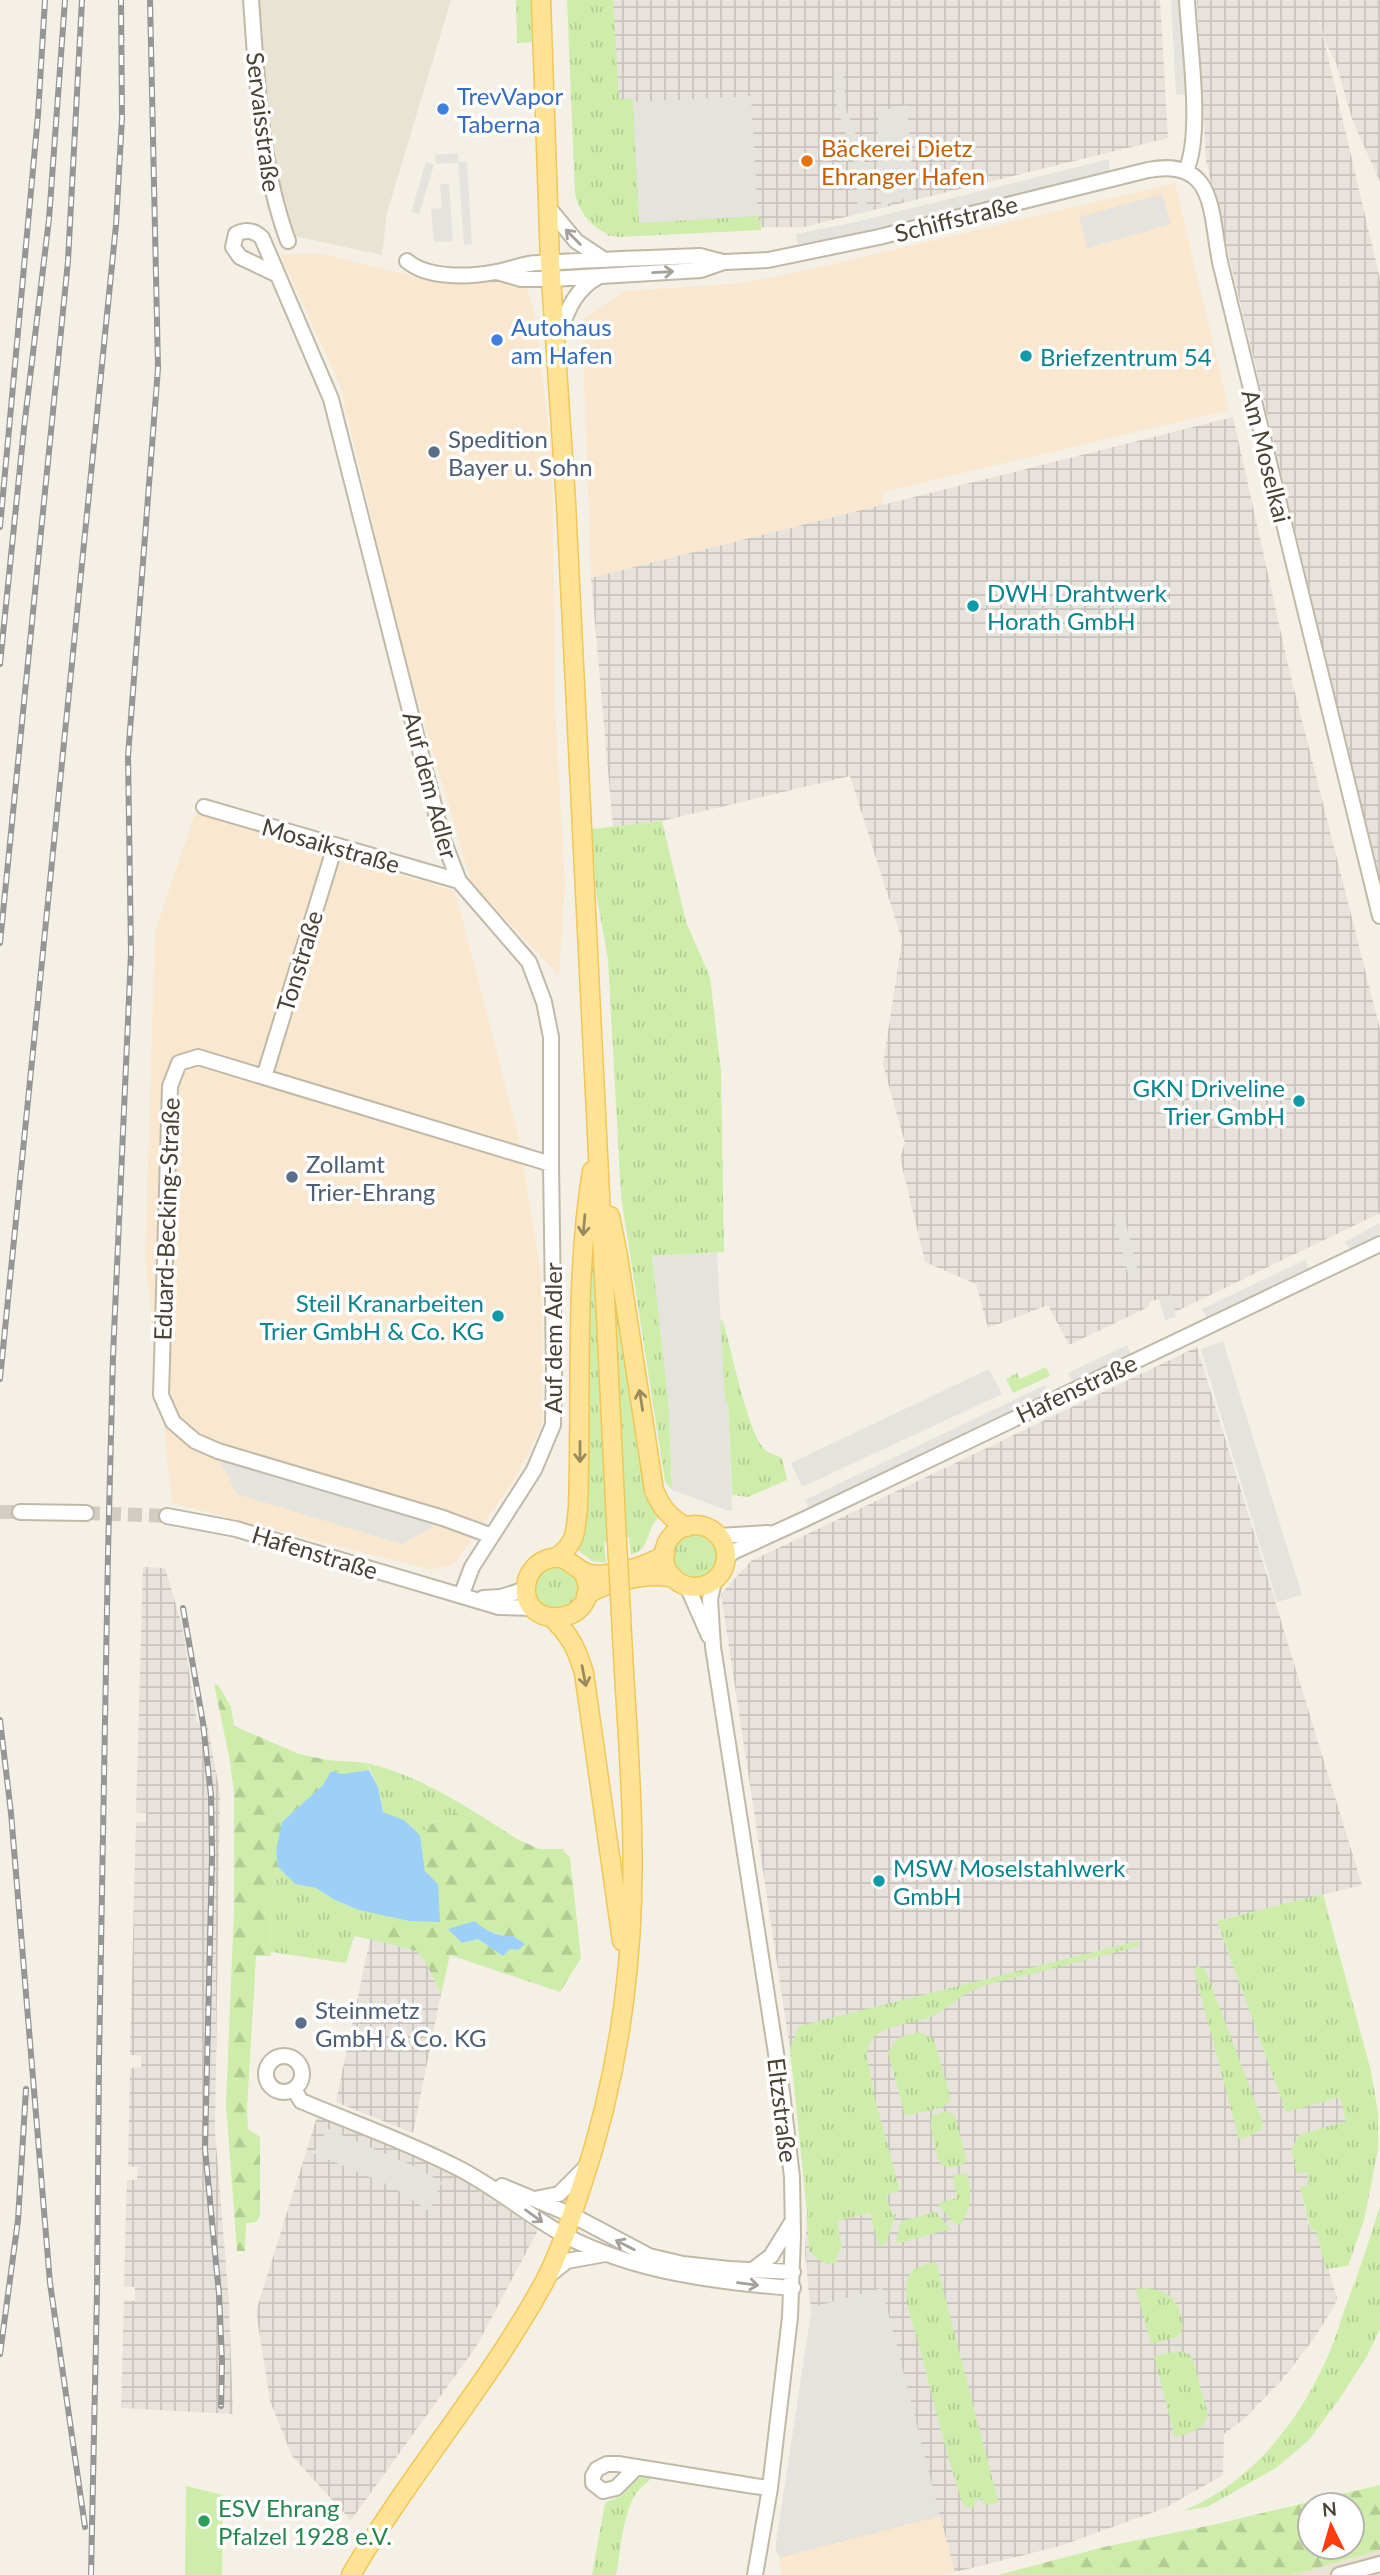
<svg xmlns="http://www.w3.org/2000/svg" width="1380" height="2575" viewBox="0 0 1380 2575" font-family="Lato,sans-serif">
<defs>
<pattern id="industrial-grid" width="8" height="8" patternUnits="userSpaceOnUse" patternTransform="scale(1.75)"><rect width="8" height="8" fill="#e7e2db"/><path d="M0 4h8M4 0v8" fill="none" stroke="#c8c3bd"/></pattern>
<pattern id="grass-tufts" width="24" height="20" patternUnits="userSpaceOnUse" patternTransform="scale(1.75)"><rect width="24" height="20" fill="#ceedaa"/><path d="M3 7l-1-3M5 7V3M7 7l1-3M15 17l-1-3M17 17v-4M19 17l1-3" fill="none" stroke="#b2cc93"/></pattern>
<pattern id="forest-firs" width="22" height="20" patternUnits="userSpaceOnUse" patternTransform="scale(1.75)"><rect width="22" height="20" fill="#ceedaa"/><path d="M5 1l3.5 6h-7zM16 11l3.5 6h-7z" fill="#b2cc93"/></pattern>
</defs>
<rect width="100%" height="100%" fill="#f5f0e6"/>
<path fill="#e9e3d3" d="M249,0H451L387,213L382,255L275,232L262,190Z
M1380,2550V2575H1293Z"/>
<path fill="#f9e8cf" d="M1175,183L1229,410L883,492V505L591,578L582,319L625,291L743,283L829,265Z
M280,254H324L416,277L441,281L498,282L526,287L534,311L552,455L555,706L565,883L559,976L471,882L402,647L340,385Z
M195,813L455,891L519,1137L542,1281L543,1423L513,1482L454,1564L431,1570L172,1503L145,1259L155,932Z
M940,2516L955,2572L942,2575H781L779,2557Z"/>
<path fill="url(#industrial-grid)" d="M575,0H1160L1168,138L804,227L732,228L608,236L583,204Z
M1197,0H1380V182L1352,119L1336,63L1325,41L1315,2L1380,279V883L1206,161Z
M1233,417L1289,669L1380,1029V1213L1179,1310L1175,1311L1170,1296L1149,1302L1150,1306L1142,1310L1069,1345L1048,1305L988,1328L976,1284L925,1262L900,1158L905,1143L883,1065L902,940L850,776L662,821L613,827L591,578Z
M1197,1347L1362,1885L1217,1921L1286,2111L1340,2097L1347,2121L1299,2135L1310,2185L1300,2188L1310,2230L1316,2229L1337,2298L1334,2306L1313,2340L1282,2380L1244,2419L1224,2434L1223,2475L1165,2508L1060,2546L955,2572L940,2516L780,2557L776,2550L777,2538L811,2314L805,2253L807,2212L799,2115L787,2029L721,1594L751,1561Z
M143,1567L165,1568L182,1625L197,1723H207L220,1793L215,2131L229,2302L233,2414L121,2408L124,2300L135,2301V2287H124L127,2180H137L138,2167L128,2166L130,2068L141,2067V2056L130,2055L136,1822H146V1813L136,1812Z
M370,1939L417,1951L426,1963L441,1994L413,2133L336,2102Z
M317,2117L443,2167L538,2230L476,2347L351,2520L292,2456L270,2401L256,2311Z"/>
<path fill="url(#grass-tufts)" d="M516,0H531L532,42L517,43Z
M567,0H613L619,99H633L639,222L760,216L761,230L618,237C594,231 582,218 575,194Z
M662,821L686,922L710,977L721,1072L724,1252L652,1256L669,1406L672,1490L665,1482L621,1196L608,959L596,893L592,829Z
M594,1227L608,1541L604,1542L606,1563L592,1561L574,1547L590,1228Z
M610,1249L661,1515C645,1527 652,1549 631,1555L629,1537H626Z
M720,1320L723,1321C731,1349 747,1427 763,1448C767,1453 776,1455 782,1458L787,1480L748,1497L732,1495L728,1403H725Z
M1046,1367L1050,1376L1013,1393L1006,1379L1017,1373L1020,1379Z
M671 1556a23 23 0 1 1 46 0a23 23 0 1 1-46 0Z
M534 1589a23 23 0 1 1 46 0a23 23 0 1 1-46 0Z
M367,1763C408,1773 442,1792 478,1814C456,1813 435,1816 420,1835L404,1820L383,1812L378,1787Z
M278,1867L295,1884L316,1888L335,1900L359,1910L383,1914L378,1941L354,1936L346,1963L271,1952L270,1898Z
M1323,1894L1371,2071L1378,2113V2149L1371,2185L1364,2220L1348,2266L1326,2269L1316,2230L1311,2231L1300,2187L1309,2185L1307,2172L1297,2174L1291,2150L1299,2135L1346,2121L1340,2097L1286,2112L1217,1921Z
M1138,1941L1139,1946C1105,1955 1070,1964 1035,1973C1016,1978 996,1981 978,1988C960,1995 948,2008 933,2016C910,2027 865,2022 867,2058L875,2099L900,2191L886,2195L892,2215L896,2214L895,2217L886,2243L879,2247L870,2213L837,2221L842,2247L836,2256L837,2262L830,2264L820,2261L809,2251L807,2212L790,2049L799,2026Z
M1197,1966L1205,1969L1262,2120V2129L1250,2136L1239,2139L1194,1970Z
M919,2032L934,2039L951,2100L943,2107L905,2116L888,2052L898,2038Z
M947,2111L955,2116L967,2161C962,2167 949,2169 941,2164L938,2159L931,2127V2119L934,2115Z
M967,2173C972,2194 972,2207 960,2225L953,2222L937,2203L957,2198L953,2175Z
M1380,2206V2329L1367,2356L1340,2398L1309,2440L1276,2468L1207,2507L1183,2511C1254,2482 1302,2418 1331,2349C1337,2334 1341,2318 1347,2303C1359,2271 1370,2239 1380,2206Z
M936,2212L950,2229L900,2243L896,2241L901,2221Z
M936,2262L998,2501V2503L985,2505L983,2499L974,2501L975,2507L969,2508L963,2504C945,2451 932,2395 918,2341C913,2324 903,2301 907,2282C910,2267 923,2265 936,2262Z
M1147,2288C1174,2293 1179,2301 1183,2328L1178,2337L1151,2344L1136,2289Z
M1177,2351L1189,2354L1192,2357L1208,2415C1203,2431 1189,2433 1175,2437L1154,2356Z
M645,2475H652C649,2484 640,2486 635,2495C622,2518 621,2549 616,2575H592L605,2503L621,2496L634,2480Z"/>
<path fill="url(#forest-firs)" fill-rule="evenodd" d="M214,1684L219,1686L231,1707L234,1726L299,1754L327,1760L367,1763L369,1770L343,1774L331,1771L323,1785L283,1822L276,1850L278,1867L270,1898L271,1956H256L247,2110L248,2129L260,2137V2216L256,2222L246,2223L245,2251H237L226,2104L234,1911V1792L230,1761Z
M456,1813L478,1814L517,1839L539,1849H562L570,1858L581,1958L560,1992L450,1955L441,1994L426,1963L417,1951L378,1941L383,1914L409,1921L438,1885L425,1871L420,1835C429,1823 442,1818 456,1813ZM468,1924L507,1937L513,1936L525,1944L510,1949L503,1956L478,1939L449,1929Z
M1380,2485V2550L1293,2575H998L1104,2547L1217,2524ZM1310,2505H1352V2547H1310Z"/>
<path fill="#ceedaa" d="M186,2486L223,2495L222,2575H185Z"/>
<path fill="#e5e3de" d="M1171,0H1181L1187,94L1176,95Z
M834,72H843L846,109L864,156L867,212L858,214L855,160L837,108Z
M751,96L758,216L639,223L633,102Z
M907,105L914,196L881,206L877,129L880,111Z
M458,153V162H467L472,244L464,245L458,163L436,164L435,155Z
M1109,159V172L848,235L797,244L796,234L856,222Z
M426,162L434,165L419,214L411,212Z
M440,184H449L453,241L434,242L431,209L441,208L442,210Z
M1162,194L1171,224L1087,248L1079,217Z
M1124,1216L1138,1272L1128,1274L1114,1219Z
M1380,1223V1234L1350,1250L1345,1242Z
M717,1253L725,1403H728L732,1511H729L672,1490L669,1406L652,1256Z
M1305,1260L1310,1269L1207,1318L1202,1309Z
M1171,1295L1176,1317L1165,1320L1159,1299Z
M1223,1341L1302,1595L1277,1602L1201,1350Z
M1127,1345L1131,1354L1072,1381L1068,1373Z
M989,1369L1002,1394L802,1487L791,1463Z
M1045,1385L1049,1394L809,1509L805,1500Z
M219,1459L439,1523L402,1544L237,1494Z
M328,2129L409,2164L442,2182L429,2211L393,2187L313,2153Z
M882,2288L940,2516L779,2557L776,2550L777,2538L811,2313L817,2306Z"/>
<path fill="#9cd0f8" d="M369,1770L378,1787L383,1812L404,1820L420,1835L425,1871L438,1884L440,1922L409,1921L359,1910L335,1900L316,1888L295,1884L278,1867L276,1850L282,1822L323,1785L331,1771L343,1774Z
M475,1921C483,1930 501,1938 513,1936L525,1944L518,1950L510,1949L503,1956L478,1939L462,1943L448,1929Z"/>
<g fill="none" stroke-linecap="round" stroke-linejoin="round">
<path stroke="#d2cdc2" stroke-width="14" stroke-dasharray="14 7" stroke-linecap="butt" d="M0,1512H20
M86,1513L167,1516"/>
<g stroke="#c1b9a7" stroke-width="18">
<path id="minor" d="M251,0C257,80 260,165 288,241
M1186,170C1203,135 1189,42 1187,0
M548,207L576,241L603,259
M407,261C428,279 470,277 496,272C510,270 523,263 538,263C592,260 646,258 700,256L723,262
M497,272L521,279H551L701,270L724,262L768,260L879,237L1148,170C1216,157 1210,212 1220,262L1380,916
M278,275L240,257L233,247L236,234C246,229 254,230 262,238L331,399L442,837L459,881L529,962L544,1002L551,1037V1164L554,1370L553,1425L534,1470L472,1567L461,1596
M556,340C566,315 573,290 598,277
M204,807L459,881
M264,1077L335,846
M20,1512L86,1513
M167,1516L236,1529L499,1607L533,1608
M492,1536L443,1518L218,1451L195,1441L173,1422L161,1395L170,1086L179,1063L198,1057L551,1164
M719,1536L768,1533
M726,1557L735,1551L805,1519L1380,1244
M714,1581L710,1599L713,1647L782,2092L792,2177L793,2236L790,2317L770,2488L755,2575
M687,1586L709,1636
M483,1598L501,1597L526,1589
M266 2074a18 18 0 1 1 36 0a18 18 0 1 1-36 0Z
M294,2089L301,2101C353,2123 408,2142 458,2168C496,2187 528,2216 566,2236C635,2272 716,2282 793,2288
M502,2186L572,2215L649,2256L683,2264L729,2269L793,2272
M535,2199L559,2194L587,2166
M754,2269L771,2256L792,2222
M548,2276L567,2261L605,2254
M637,2467L616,2488L603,2491L593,2483V2476L597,2469L607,2464H618L754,2486L770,2488
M1339,2575L1380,2564"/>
</g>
<g stroke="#f0c659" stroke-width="21">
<path id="major" d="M541,0L550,262L566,503L617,1542
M610,1216L618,1256L654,1490C661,1508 670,1518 687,1527
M664 1556a31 31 0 1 1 62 0a31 31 0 1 1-62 0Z
M556,1558C577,1542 575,1533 578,1508C582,1396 574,1282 592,1171
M583,1572C609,1626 515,1635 527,1581C529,1573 535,1565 543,1561C566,1550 571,1568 587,1573C607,1579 649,1566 665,1554
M586,1596C605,1581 651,1572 674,1578
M552,1618C570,1635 577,1649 584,1673L622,1941
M351,2575C408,2476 485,2389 541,2288C559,2256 570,2220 582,2185C613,2093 629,1996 632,1900C635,1805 625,1709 621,1614"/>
</g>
<use href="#minor" stroke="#fff" stroke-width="14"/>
<use href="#major" stroke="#ffe394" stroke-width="18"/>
<g stroke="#969696" stroke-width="6">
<path id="rail" d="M0,527L38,115L45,0
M0,664L24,428L49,219L65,0
M0,943L68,261L82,0
M0,1379L116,225L122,118L121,0
M183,1608L203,1723L211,1796L212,1855L205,2149L219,2294L222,2361L221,2406
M0,1720L11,1813L50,2283L85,2527
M0,2354L18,2220L26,2089
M91,2575L97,2292L99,2060L108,1553L113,1356L131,953L128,756L158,368L150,0"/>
</g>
<use href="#rail" stroke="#fff" stroke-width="3.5" stroke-dasharray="10" stroke-linecap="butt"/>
<g stroke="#f0c659" stroke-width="21" stroke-linecap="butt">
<path id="major-bridge" d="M617,1542L621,1614"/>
</g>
<use href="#major-bridge" stroke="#ffe394" stroke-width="18"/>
</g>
<defs><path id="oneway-shaft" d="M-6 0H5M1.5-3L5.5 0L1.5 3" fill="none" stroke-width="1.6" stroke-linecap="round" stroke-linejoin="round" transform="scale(1.75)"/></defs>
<g stroke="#a4a09a">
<use href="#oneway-shaft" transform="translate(573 237) rotate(-135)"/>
<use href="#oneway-shaft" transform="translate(663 272) rotate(-3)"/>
<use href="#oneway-shaft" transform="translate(534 2216) rotate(36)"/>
<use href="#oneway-shaft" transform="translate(625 2245) rotate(-153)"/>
<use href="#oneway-shaft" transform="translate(748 2284) rotate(7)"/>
</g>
<g stroke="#9a8a5f">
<use href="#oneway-shaft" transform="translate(584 1225) rotate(95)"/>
<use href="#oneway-shaft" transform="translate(641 1400) rotate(-99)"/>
<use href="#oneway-shaft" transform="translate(580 1452) rotate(90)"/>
<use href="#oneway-shaft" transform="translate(584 1676) rotate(79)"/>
</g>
<g fill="#3f7fe0" stroke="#fff" stroke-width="2.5">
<circle cx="443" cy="109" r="7"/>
<circle cx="497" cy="340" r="7"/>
</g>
<circle fill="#e8710a" stroke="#fff" stroke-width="2.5" cx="807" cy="161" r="7"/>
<g fill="#0f9aa8" stroke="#fff" stroke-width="2.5">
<circle cx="1026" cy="356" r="7"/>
<circle cx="973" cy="606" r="7"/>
<circle cx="1299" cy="1101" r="7"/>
<circle cx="498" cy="1316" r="7"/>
<circle cx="879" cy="1881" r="7"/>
</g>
<g fill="#5c6f8a" stroke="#fff" stroke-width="2.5">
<circle cx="434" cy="452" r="7"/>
<circle cx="292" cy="1177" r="7"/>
<circle cx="301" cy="2023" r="7"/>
</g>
<circle fill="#2e9e5b" stroke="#fff" stroke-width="2.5" cx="204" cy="2521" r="7"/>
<g text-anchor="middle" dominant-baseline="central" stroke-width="7" stroke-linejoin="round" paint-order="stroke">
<g font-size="24" fill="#366cbe" stroke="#fff" text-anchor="start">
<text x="457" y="95">TrevVapor<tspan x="457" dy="28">Taberna</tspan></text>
<text x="511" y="326">Autohaus<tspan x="511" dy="28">am Hafen</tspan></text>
</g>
<g font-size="24" fill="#484134" stroke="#fff">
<text transform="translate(264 122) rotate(83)">Servaisstraße</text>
<text transform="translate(956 218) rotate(-14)">Schiffstraße</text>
<text transform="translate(1267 456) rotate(76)">Am Moselkai</text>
<text transform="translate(431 785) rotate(75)">Auf dem Adler</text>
<text transform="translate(331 845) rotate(16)">Mosaikstraße</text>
<text transform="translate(299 961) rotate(-73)">Tonstraße</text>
<text transform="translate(166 1219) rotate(-88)">Eduard-Becking-Straße</text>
<text transform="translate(552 1338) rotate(-90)">Auf dem Adler</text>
<text transform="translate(1076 1388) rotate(-25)">Hafenstraße</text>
<text transform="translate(315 1552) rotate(17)">Hafenstraße</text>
<text transform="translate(783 2110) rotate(83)">Eltzstraße</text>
</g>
<g font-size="24" fill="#c56008" stroke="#fff" text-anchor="start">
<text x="821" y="147">Bäckerei Dietz<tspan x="821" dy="28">Ehranger Hafen</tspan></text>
</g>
<g font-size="24" fill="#0d838f" stroke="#fff" text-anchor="start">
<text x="1040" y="356">Briefzentrum 54</text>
<text x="987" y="592">DWH Drahtwerk<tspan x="987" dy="28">Horath GmbH</tspan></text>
<text x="1285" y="1087" text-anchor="end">GKN Driveline<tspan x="1285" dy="28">Trier GmbH</tspan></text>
<text x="484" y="1302" text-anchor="end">Steil Kranarbeiten<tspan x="484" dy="28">Trier GmbH &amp; Co. KG</tspan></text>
<text x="893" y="1867">MSW Moselstahlwerk<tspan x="893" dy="28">GmbH</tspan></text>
</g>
<g font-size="24" fill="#4e5e75" stroke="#fff" text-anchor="start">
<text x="448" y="438">Spedition<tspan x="448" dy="28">Bayer u. Sohn</tspan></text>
<text x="306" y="1163">Zollamt<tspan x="306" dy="28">Trier-Ehrang</tspan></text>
<text x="315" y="2009">Steinmetz<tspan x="315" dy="28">GmbH &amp; Co. KG</tspan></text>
</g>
<g font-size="24" fill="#27864d" stroke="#fff" text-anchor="start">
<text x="218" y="2507">ESV Ehrang<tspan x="218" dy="28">Pfalzel 1928 e.V.</tspan></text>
</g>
</g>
<g transform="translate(1331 2526) rotate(355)"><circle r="33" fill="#ffffff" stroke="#b6b3ae" stroke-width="2"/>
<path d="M0-5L12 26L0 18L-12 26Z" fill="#ff3b12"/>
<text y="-10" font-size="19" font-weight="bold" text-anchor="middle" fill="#484134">N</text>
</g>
</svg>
